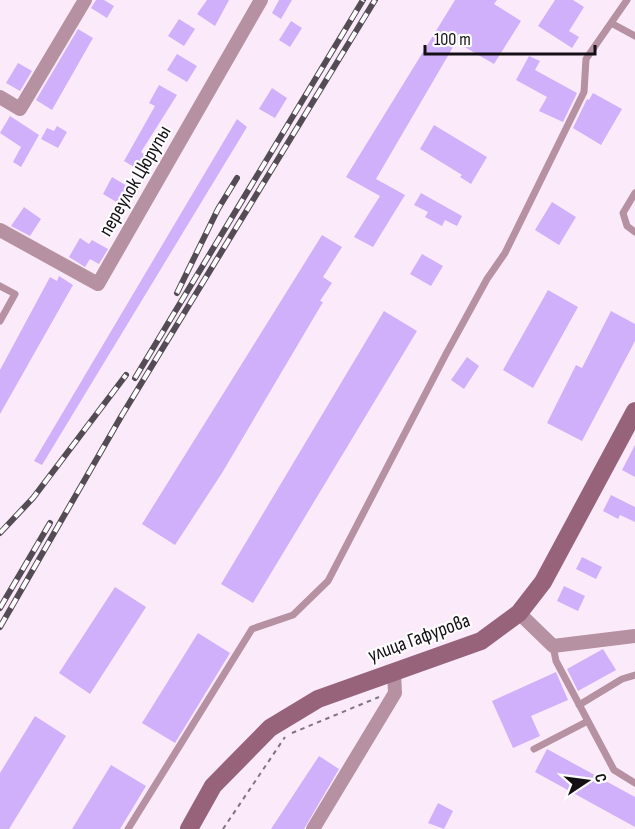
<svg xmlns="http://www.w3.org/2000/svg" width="635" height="829" viewBox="0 0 635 829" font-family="'Sofia Sans Condensed',sans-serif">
<rect width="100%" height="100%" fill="#fbeafa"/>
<path fill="#d0b0fb" d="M96,0H104L114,6L107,18L91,8Z
M207,0H229L215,26L197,14Z
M279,0H292L281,19L272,13Z
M455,0H497L494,4L521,21L494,64L456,42L376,179L405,195L373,247L354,237L380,196L346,177Z
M555,0H573L584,7L569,31L579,37L572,48L538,26Z
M179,19L195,29L184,46L168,36Z
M291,21L302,28L290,47L279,40Z
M78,29L93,38L52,110L36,100Z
M177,54L197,66L187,82L167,70Z
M529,56L540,61L535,70L577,93L563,122L539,111L547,97L516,80Z
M18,63L32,71L20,91L6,83Z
M159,85L177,95L141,152L148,157L139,170L124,161L155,106L149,103Z
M272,88L287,98L275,118L259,109Z
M593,93L622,109L601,145L573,128L587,99L589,100Z
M10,116L39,135L21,167L13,162L21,147L0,133Z
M237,119L247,127L42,465L34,461Z
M434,125L487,157L471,184L460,177L462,175L420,149Z
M57,126L67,132L58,148L41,139L47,128L54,131Z
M112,177L127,186L118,203L103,194Z
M421,193L462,216L457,226L445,220L442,226L425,217L428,212L414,205Z
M552,202L576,217L559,245L535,230Z
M24,207L41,219L30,236L11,226Z
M322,235L342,247L323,277L332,283L320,301L323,302L222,473L175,545L142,524Z
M80,238L89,244L92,240L108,249L99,264L90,259L85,267L69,257Z
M422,254L443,266L431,286L410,274Z
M59,276L73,285L0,414V370L50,277L57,281Z
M548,290L578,307L533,388L503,370Z
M384,311L417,331L253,603L221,584Z
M611,311L635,324V341L582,441L547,423L576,365L582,368Z
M467,357L479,366L464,389L451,380Z
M635,445V477L622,470Z
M611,495L635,507V522L620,515L618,519L603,511Z
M582,557L602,567L596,579L576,569Z
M564,586L585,596L578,611L557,601Z
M115,587L146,607L90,694L59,673Z
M198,633L230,653L175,743L142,723Z
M603,649L616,670L578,691L567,669Z
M556,672L568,700L531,716L540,736L513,748L492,701Z
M35,716L66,736L9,829H0V773Z
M547,749L635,797V827L535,772Z
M319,756L339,769L304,829H271Z
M111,765L146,786L120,829H72Z
M438,803L453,811L444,829L428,823Z"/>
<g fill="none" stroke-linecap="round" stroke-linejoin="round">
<path stroke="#80757f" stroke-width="2" stroke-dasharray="4.5 4.5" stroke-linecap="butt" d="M292,733L379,697
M223,829L285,737"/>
<path stroke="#b591a1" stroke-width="7" d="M627,0L611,23L635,36
M635,193L623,213L627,226L635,232
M0,286L15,294L0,321
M553,646L556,661L614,770L635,783
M579,705L622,679L635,675
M534,749L588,721
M128,829L252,629L293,615L328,581L446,354L487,279L505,253L584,92L586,59L611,23"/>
<path stroke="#b591a1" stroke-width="14" d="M0,97L20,109L85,0
M0,230L98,284L261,0
M519,613L553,646L635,636
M313,829L395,693L394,673"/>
<path stroke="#96637b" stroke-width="18" d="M189,829L213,786L270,728L318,699L481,641L519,613L543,582L635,411"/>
<g stroke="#544c54" stroke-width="6">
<path id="rail" d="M177,293L218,209L237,178
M135,378L363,0
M0,533L33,498L126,375
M0,608L50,523
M0,627L122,415L375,0"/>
</g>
<use href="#rail" stroke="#fdfdfd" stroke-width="4" stroke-dasharray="11" stroke-linecap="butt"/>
</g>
<g text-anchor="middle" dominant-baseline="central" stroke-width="4.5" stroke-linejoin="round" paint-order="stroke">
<g font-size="20" fill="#140f14" stroke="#fdfdfd">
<text transform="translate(135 181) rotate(-60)">переулок Цюрупы</text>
<text transform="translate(419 638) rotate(-20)">улица Гафурова</text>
</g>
</g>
<g transform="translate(587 781) rotate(77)" stroke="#fdfdfd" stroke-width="4.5" paint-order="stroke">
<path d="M0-4.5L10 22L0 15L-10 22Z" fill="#140f14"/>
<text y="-9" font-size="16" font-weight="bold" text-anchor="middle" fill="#140f14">С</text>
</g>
<path d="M425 45v9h170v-9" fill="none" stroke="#140f14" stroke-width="3"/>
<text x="434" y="45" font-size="18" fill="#140f14" stroke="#fdfdfd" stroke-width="4.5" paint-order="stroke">100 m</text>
</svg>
